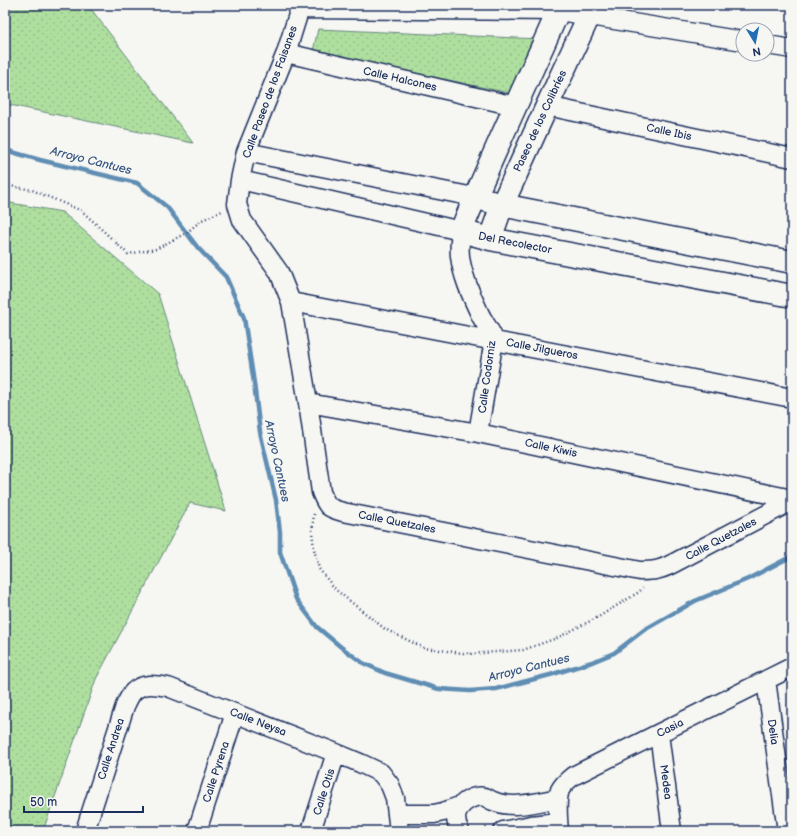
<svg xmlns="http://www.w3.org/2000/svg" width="797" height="836" viewBox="0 0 797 836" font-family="'Balsamiq Sans',sans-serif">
<defs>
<pattern id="green-dots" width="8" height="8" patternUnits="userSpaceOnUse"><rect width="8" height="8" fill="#afdf9f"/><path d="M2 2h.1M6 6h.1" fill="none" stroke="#96c08b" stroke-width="1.8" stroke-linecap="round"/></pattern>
</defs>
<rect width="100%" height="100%" fill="#f6f6f2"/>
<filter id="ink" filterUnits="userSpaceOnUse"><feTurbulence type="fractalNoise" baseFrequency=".025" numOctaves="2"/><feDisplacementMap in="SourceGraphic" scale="8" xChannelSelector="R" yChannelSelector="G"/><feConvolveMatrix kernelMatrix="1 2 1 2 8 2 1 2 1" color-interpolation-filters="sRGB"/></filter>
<g filter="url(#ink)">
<path fill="url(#green-dots)" stroke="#65877e" d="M5,5H88L193,143L5,104Z
M318,29L539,39L514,94L313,51Z
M5,202L62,212L158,294L226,511L190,503L96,679L43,831H5Z"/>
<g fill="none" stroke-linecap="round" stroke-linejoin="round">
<path stroke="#5e8db3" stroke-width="4.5" d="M5,150L40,160L137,183L167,207L198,248L226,277L244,318L254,383L260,432L276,500L280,532V552L296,599L317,627L341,647L363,663L385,673L439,689L470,691L496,689L550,675L592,662L614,653L644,630L695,601L748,579L792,556"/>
<g stroke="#1b2f5e" stroke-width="21">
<path id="street" d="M301,5L286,53L246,152L240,180L237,204L242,220L279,272L291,302L308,403L321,492C327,507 328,508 343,512L640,571C654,571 660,570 672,564L792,501
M300,9L559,11L743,41
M767,45L792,49
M286,53L515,106
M547,106L792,158
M246,152L474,197
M240,180L461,231C460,239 459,248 460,256C462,275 471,295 479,312C483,322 491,330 494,340L478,433
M291,302L792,398
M308,403L478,433L792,499
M766,680L787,831
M659,734L672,831
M398,814H434L443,812L462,805
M85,831L125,706C127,702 130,695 133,692C143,682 157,685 168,687L336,753L360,763L381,773L390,785L395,798L399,831
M197,831L235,713
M311,831L336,753
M460,831C456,825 455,817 458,810C463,801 474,795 485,797C488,798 490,800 493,801C500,804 508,805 515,805C529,805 544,801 558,798
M503,831L531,825L558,822
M559,831C558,820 556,801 560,790C563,784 568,780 573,776L792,667"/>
</g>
<g stroke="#1b2f5e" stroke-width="25">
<path id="secondary" d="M561,5C528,80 492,155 461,231L490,239L792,296
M474,197L502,205L792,262
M490,239L502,205L547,106L594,5"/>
</g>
<path stroke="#1b2f5e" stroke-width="2.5" stroke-dasharray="1 3" stroke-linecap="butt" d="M5,185L32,190L82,211L128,254L156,249L186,233L202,220L222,211
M314,514L312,531L314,549L319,569L336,590L385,629L424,648L470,654L523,650L557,638L600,616L639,592L643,588"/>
<use href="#street" stroke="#f6f6f2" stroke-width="18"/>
<use href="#secondary" stroke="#f6f6f2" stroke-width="22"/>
</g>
</g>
<g text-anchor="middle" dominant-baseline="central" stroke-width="4" stroke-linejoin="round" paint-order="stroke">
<g font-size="11" fill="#1b2f5e" stroke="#f6f6f2">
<text transform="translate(400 79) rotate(13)">Calle Halcones</text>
<text transform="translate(270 92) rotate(-70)">Calle Paseo de los Faisanes</text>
<text transform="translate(540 121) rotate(-65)">Paseo de los Colibríes</text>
<text transform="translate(669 132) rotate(12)">Calle Ibis</text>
<text transform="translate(515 243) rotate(11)">Del Recolector</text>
<text transform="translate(542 349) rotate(11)">Calle Jilgueros</text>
<text transform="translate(487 377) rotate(-82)">Calle Codorniz</text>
<text transform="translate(551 448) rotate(12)">Calle Kiwis</text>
<text transform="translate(397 522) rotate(11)">Calle Quetzales</text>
<text transform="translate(721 539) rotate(-28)">Calle Quetzales</text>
<text transform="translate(258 722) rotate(21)">Calle Neysa</text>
<text transform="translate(670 728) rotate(-27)">Casia</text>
<text transform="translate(773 732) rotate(82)">Delia</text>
<text transform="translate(111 749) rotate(-72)">Calle Andrea</text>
<text transform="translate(216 772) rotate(-72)">Calle Pyrena</text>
<text transform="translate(666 782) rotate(82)">Medea</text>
<text transform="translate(324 792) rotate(-72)">Calle Otis</text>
</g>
<g font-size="12" font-style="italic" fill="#375682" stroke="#f6f6f2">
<text transform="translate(91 161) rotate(14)">Arroyo Cantues</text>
<text transform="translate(277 461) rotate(78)">Arroyo Cantues</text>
<text transform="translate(529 668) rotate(-14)">Arroyo Cantues</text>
</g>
</g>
<rect width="797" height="836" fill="none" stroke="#f6f6f2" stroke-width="20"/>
<rect x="10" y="10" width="777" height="816" fill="none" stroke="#1b2f5e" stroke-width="1.5" filter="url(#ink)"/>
<g transform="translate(755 42) rotate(170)"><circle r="19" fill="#f6f6f2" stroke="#9ea6b7"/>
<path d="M0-3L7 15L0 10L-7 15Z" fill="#1f6fb2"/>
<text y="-6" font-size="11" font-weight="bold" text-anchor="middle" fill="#1b2f5e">N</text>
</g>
<path d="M24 806v6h119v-6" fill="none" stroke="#1b2f5e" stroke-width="2"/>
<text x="30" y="806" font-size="12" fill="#1b2f5e" stroke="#f6f6f2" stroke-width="3" paint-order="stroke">50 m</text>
</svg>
